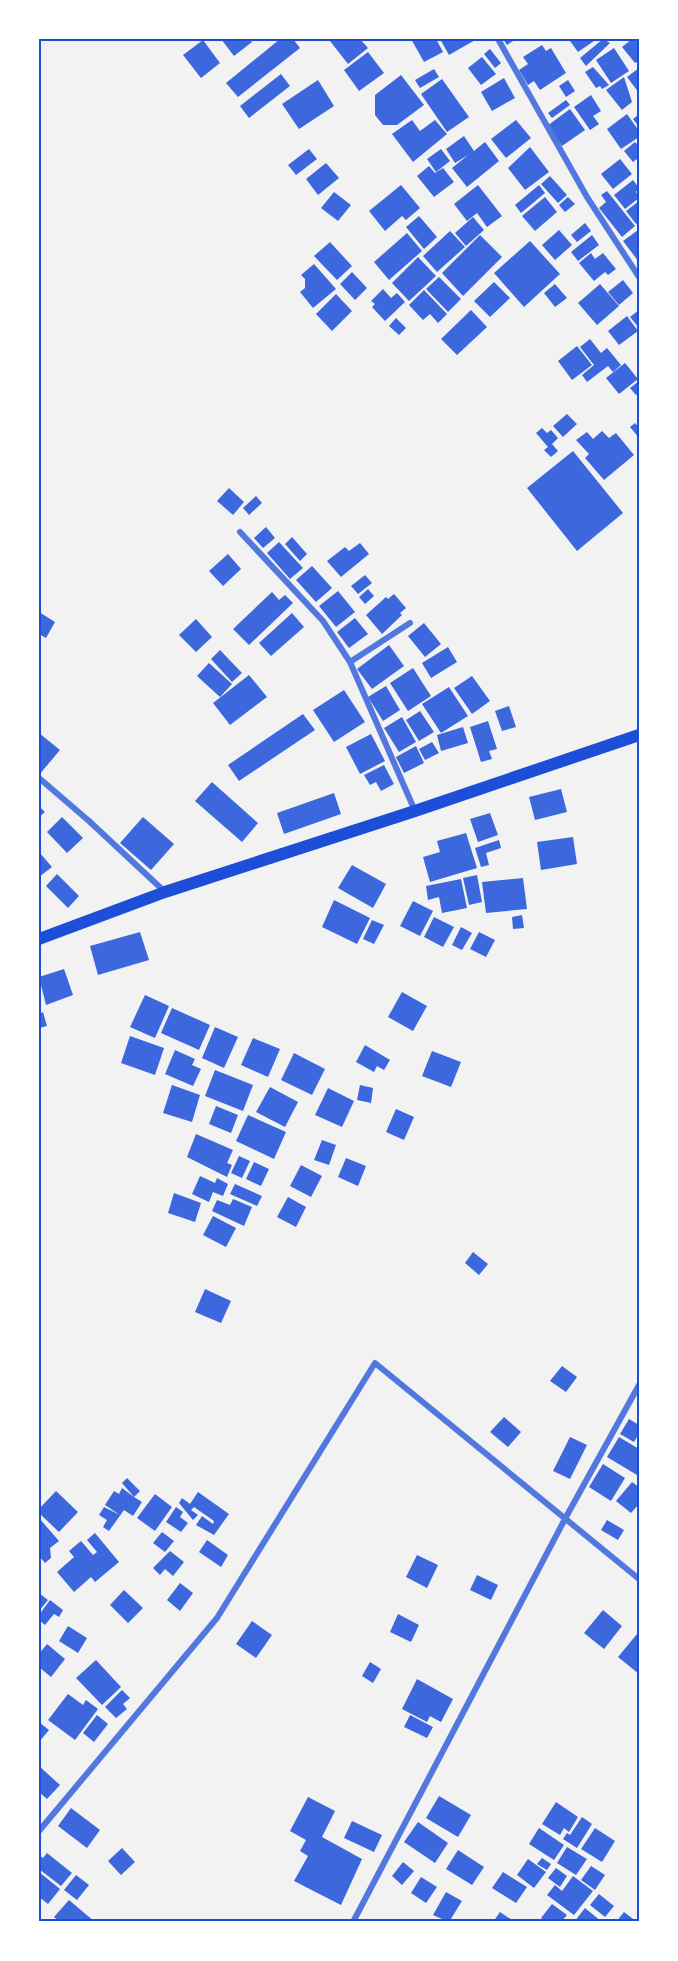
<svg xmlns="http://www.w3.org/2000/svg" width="678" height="1961" viewBox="0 0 678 1961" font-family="'DM Sans',sans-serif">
<rect width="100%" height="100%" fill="#f2f2f2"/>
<path fill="#3d67dc" d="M221,39H250L252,42L234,56Z
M280,39H293L300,48L238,97L226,83Z
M333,39H360L368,48L348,64L330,41Z
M411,39H436L443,52L424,62Z
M440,39H477L449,55Z
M503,39H516L507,45Z
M573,39H597L578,52L570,41Z
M603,39L610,43L586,66L580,58Z
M632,39H639V61L635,63L622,47Z
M203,40L220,63L201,78L183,55Z
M542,45L546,51L551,48L566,73L540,90L534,81L528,85L519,70L528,64L523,57Z
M614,48L629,71L611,83L596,60Z
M490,49L501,63L495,68L484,54Z
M368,52L384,73L359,91L344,70Z
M482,57L496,74L481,85L468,68Z
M593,67L609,85L602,89L600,86L596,88L585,72Z
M639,68V93L627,77Z
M434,69L439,77L420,88L415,80Z
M281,74L290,86L249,118L240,106Z
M401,75L424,105L397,125H383L375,115V95Z
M624,77L632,102L622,110L606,90Z
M504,78L515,98L492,111L481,92Z
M442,79L469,117L447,132L421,94Z
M318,80L334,106L299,129L282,104Z
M568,80L575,91L566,97L559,86Z
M591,95L601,111L593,116L599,124L590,130L574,107Z
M566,100L570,105L552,118L548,113Z
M570,109L585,130L562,146L547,126Z
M627,114L639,131V137L621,149L607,129Z
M639,114V127L633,119Z
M412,120L420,131L435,120L447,134L413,162L392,134Z
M516,120L531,138L506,158L491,139Z
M464,136L474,151L485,142L499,161L467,187L452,168L468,155L455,163L446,149Z
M635,142L639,146V162L637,159L633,162L624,151Z
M530,147L549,172L525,190L508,168Z
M309,149L317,159L296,175L288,165Z
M441,149L450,161L436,172L427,159Z
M620,159L632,174L613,189L601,174Z
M326,163L339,178L318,195L306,179Z
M429,166L435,173L443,168L454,182L434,197L417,176Z
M550,176L567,195L558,203L541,184Z
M633,180L639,188L636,192L639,198L625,209L614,195Z
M401,185L420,208L406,220L402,216L385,231L369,211Z
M478,185L502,216L487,227L477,213L467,221L454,204Z
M539,185L545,193L521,213L515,205Z
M607,191L635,226L622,237L599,208L606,202L601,195Z
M334,192L351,205L338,221L321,208Z
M545,197L557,212L535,231L522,216Z
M568,197L575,204L565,212L559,205Z
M639,201V221L636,224L626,211Z
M419,216L437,237L424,249L406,227Z
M473,217L484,230L466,246L455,233Z
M585,223L591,231L577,242L571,235Z
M559,230L572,245L555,260L542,245Z
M638,230L639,231V262L623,241Z
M450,231L465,247L437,272L423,256Z
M407,233L422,251L389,280L374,262Z
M480,235L502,257L463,296L442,273Z
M592,235L599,245L578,261L571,252Z
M530,241L560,274L524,307L494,273Z
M330,242L352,266L337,280L314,256Z
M591,253L595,259L603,253L616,269L608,275L605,272L594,281L579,263Z
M418,257L436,276L409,301L392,283Z
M314,264L336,289L313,308L300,292L305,288V279L301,275Z
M352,272L367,288L355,300L340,284Z
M439,277L461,299L448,312L426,289Z
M623,280L633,293L619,305L608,292Z
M494,282L510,298L490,317L474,301Z
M555,284L567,298L555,307L544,293Z
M600,284L619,306L597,325L578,303Z
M383,289L391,298L397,293L405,302L385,321L372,307L375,304L371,301Z
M424,290L447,314L438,323L430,314L423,320L409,305Z
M336,294L352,311L332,331L316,314Z
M471,310L487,327L457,355L441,339Z
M639,310V328L630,317Z
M627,316L638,331L619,345L608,331Z
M396,318L406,328L399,335L389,326Z
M590,339L601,353L607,348L621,365L613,372L608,366L587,382L582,375L594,365L580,347Z
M577,346L592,365L572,380L558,361Z
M625,363L638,379L619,394L606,378Z
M639,381V393L636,395L630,388Z
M567,414L577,424L563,437L553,426Z
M635,423L639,428V438L630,427Z
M542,428L547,433L551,430L558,438L552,444L558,451L551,457L544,450L548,447L536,433Z
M602,431L609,438L616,433L634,455L604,480L585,458L589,454L576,440L587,432L593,439Z
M573,451L623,513L577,551L527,488Z
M229,488L244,502L233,515L217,501Z
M256,496L262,503L249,515L243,508Z
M266,527L275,538L263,548L254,538Z
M292,537L307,554L300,561L285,544Z
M279,542L303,568L290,579L267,553Z
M360,543L369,554L341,577L327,561L345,547L349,551Z
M228,554L241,569L223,586L209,571Z
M312,566L332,588L316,602L296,580Z
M365,575L372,583L358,594L351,586Z
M368,589L374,596L365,604L359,597Z
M338,591L355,612L336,627L319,606Z
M272,592L279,600L285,595L293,603L249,645L233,629Z
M394,594L406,608L400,613L402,615L382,634L366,615L386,597L388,599Z
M39,612L55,622L46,638L39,634Z
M292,613L304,627L271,656L259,643Z
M355,618L368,634L349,648L337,632Z
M196,619L212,637L196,652L179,635Z
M424,623L441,644L425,657L408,636Z
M389,645L404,666L372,689L357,669Z
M448,647L457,662L431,678L422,663Z
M220,650L242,673L232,682L211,659Z
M209,663L232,684L220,697L197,676Z
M413,668L431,696L408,711L390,683Z
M249,675L267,697L230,725L213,703Z
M472,676L490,701L472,714L454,688Z
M386,686L400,710L383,721L368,697Z
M449,687L468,716L441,733L422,704Z
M344,690L365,722L334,742L313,710Z
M509,706L516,727L502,731L495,711Z
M420,711L434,732L419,741L406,720Z
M303,714L315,730L239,781L228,765Z
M402,717L416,742L399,752L384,728Z
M488,721L497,749L489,751L492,759L481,762L470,727Z
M463,727L468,743L441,751L437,735Z
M39,733L60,750L39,775Z
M371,734L385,761L360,774L346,747Z
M432,742L439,753L425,760L419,749Z
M416,746L424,763L404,773L396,757Z
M384,765L394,784L381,791L376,782L370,785L364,775Z
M212,782L258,823L242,842L195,801Z
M561,789L567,812L535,820L529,797Z
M334,793L341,814L284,834L277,813Z
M39,806L45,812L39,817Z
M490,813L498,835L478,842L470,819Z
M62,817L83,838L67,853L47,832Z
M143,817L174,844L151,870L120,843Z
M466,833L477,868L430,882L423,857L440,852L437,841Z
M573,837L577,864L541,870L537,842Z
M499,840L501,848L486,853L489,865L481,867L475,848Z
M39,852L52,867L39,877Z
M352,865L386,884L373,908L338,888Z
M57,874L79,896L68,908L46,886Z
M477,875L482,902L469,905L463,878Z
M523,878L527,909L486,913L482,882Z
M461,879L467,908L442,913L439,897L428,900L426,886Z
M334,900L370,918L357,944L322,927Z
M413,901L433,911L420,936L400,926Z
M522,915L524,928L513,929L512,917Z
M434,917L454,927L443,947L424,937Z
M372,920L384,925L374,944L363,939Z
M461,927L472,933L462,950L452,945Z
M140,932L149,960L98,975L90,946Z
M479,932L495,940L486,957L470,949Z
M64,969L73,995L46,1005L39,977Z
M402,992L427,1006L413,1031L388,1017Z
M145,995L169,1006L155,1038L130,1027Z
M172,1008L210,1025L199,1050L161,1033Z
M43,1012L47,1026L39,1028V1014Z
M215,1027L238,1037L224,1068L202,1058Z
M130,1036L164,1048L155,1075L121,1063Z
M253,1038L280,1049L268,1077L241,1065Z
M365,1045L390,1060L384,1070L377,1066L374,1072L356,1062Z
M175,1050L195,1059L192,1065L201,1069L193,1086L165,1074Z
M432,1051L461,1062L451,1087L422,1076Z
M294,1053L325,1069L312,1095L281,1080Z
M215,1070L253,1085L243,1111L205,1096Z
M172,1085L200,1095L192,1122L163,1113Z
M360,1085L373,1088L371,1103L357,1100Z
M270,1087L298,1102L285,1127L256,1112Z
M328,1088L354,1101L342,1127L315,1115Z
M216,1106L238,1115L231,1133L209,1124Z
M396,1109L414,1117L404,1140L386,1132Z
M248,1115L286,1132L274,1159L236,1141Z
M196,1134L233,1150L227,1163L232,1165L227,1177L187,1157Z
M322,1140L336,1145L329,1165L314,1160Z
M239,1156L250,1161L242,1178L231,1173Z
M346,1158L366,1166L358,1186L338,1177Z
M254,1162L269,1169L261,1186L246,1179Z
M301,1165L322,1176L311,1197L290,1186Z
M200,1176L215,1183L217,1178L228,1184L223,1196L213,1192L209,1202L192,1194Z
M235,1184L262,1196L257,1206L230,1194Z
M174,1193L201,1203L195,1222L168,1213Z
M288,1197L306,1207L296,1227L277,1217Z
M233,1199L252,1207L244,1226L212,1211L217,1200L230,1205Z
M213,1216L236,1228L226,1247L203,1235Z
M473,1252L488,1264L479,1275L465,1263Z
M205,1289L231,1301L221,1323L195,1312Z
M562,1366L577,1377L566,1392L550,1381Z
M504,1417L521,1432L508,1447L490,1432Z
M629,1419L639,1425V1434L634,1442L620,1434Z
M570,1437L587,1445L570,1479L553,1471Z
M619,1437L639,1449L637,1475L607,1457Z
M603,1464L625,1478L611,1501L589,1487Z
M127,1478L140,1491L134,1497L142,1502L133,1516L124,1510L109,1531L103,1527L107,1520L99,1515L104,1507L120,1515L105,1505L114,1491L119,1494L122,1488L134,1497L122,1483Z
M632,1482L639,1487V1504L631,1513L616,1501Z
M56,1491L78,1512L59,1532L39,1513V1509Z
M198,1492L229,1514L214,1535L196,1525L202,1516L213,1524L214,1521L194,1507L191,1510L198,1515L193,1520L179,1503L182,1498L190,1504Z
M155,1494L172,1507L155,1531L137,1518Z
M176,1507L183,1512L180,1517L188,1523L181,1532L166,1522Z
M39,1518L59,1541L50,1548L51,1558L45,1563L39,1556Z
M607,1520L624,1530L618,1540L601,1530Z
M162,1532L174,1541L165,1552L153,1543Z
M95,1533L119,1562L95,1582L91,1577L74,1592L57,1572L74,1557L69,1551L81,1541L93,1555L97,1552L87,1540Z
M207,1540L228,1555L221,1567L199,1552Z
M170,1551L184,1562L173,1576L165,1569L160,1575L153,1568Z
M417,1555L438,1565L427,1588L406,1577Z
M477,1575L498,1585L491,1600L470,1590Z
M180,1583L193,1593L180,1611L167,1600Z
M124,1590L143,1608L128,1623L110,1605Z
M39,1593L48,1600L39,1611Z
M50,1600L63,1610L59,1617L54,1614L45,1625L39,1620V1615Z
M603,1610L622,1626L604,1649L584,1633Z
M398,1614L419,1625L411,1642L390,1632Z
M252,1621L272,1635L256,1658L236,1644Z
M68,1626L87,1638L78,1653L59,1641Z
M637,1634L639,1636V1674L618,1657Z
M47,1644L65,1659L51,1677L39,1667V1654Z
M96,1660L121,1687L102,1705L76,1678Z
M370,1662L381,1669L373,1683L362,1676Z
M417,1679L453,1699L441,1722L430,1716L427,1722L402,1709Z
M122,1690L130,1698L123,1704L127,1709L116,1718L105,1707Z
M68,1694L83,1705L86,1700L98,1709L75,1740L48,1720Z
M97,1715L108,1724L94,1742L83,1733Z
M410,1715L433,1727L427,1738L404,1727Z
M39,1722L49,1730L39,1742Z
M39,1766L60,1785L47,1799L39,1792Z
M439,1796L471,1815L458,1837L426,1818Z
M308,1797L335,1811L322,1837L362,1859L341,1905L294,1881L308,1856L300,1851L306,1840L290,1831Z
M556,1802L578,1817L569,1832L564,1828L560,1835L542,1824Z
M71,1808L100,1830L87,1848L58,1826Z
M582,1817L592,1824L577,1848L563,1839L567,1833L570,1835Z
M352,1821L382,1835L374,1852L344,1838Z
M418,1822L448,1843L435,1863L404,1842Z
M539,1828L564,1845L554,1860L529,1844Z
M595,1828L615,1841L602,1862L581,1849Z
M567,1847L587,1859L576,1875L557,1863Z
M122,1848L135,1862L121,1875L108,1861Z
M458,1850L484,1867L472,1885L446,1869Z
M47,1853L72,1873L61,1886L39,1869V1855L43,1858Z
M542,1858L551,1864L547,1870L537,1864Z
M528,1859L546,1872L534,1888L517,1875Z
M403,1862L414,1871L402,1885L392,1876Z
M591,1866L605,1875L595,1890L581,1880Z
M556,1868L567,1876L560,1887L548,1878Z
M39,1872L60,1889L48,1904L39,1897Z
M503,1872L527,1887L516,1903L492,1888Z
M76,1875L89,1885L77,1900L64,1890Z
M573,1876L593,1891L574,1915L547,1895L555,1885L562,1891Z
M421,1877L437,1887L426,1903L411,1893Z
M446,1892L462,1901L449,1922L433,1915Z
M599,1894L614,1906L605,1917L590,1905Z
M69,1900L95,1922H60L54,1917Z
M552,1904L567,1915L561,1922H547L541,1918Z
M585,1908L602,1922H574Z
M500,1912L515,1922H493Z
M624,1912L637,1922H616Z"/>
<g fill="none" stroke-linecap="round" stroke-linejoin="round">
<path stroke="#5277de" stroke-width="6" d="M498,39L587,197L639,277
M240,532L323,621L350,662L415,811
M350,662L410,623
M39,778L89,821L164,891
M39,1831L217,1618L375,1363L639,1579
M353,1922L566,1517L639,1385"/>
<path stroke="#1d4ed8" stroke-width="12" d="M39,939L165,892L415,811L639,735"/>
</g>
<rect width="678" height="1961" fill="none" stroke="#ffffff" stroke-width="81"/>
<rect x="40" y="40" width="598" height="1880" fill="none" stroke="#1d4ed8" stroke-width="2"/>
</svg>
